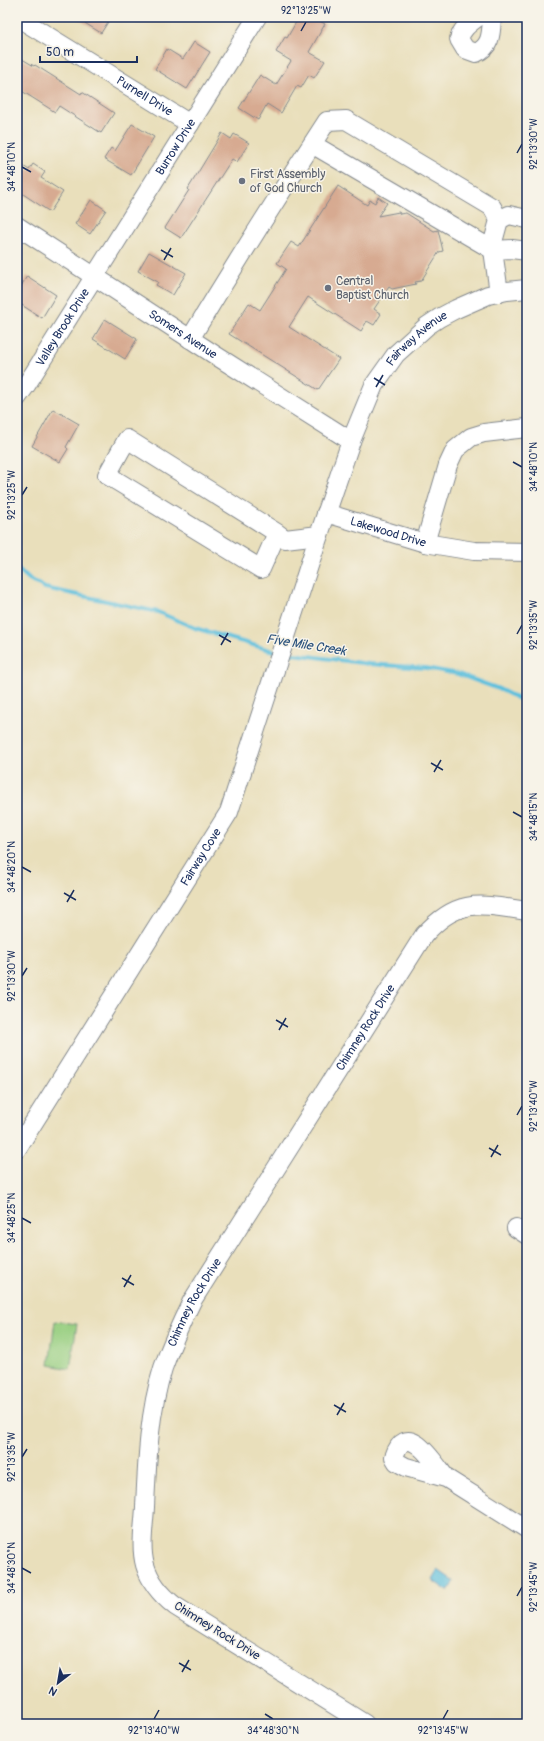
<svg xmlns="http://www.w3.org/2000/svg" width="544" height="1741" viewBox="0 0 544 1741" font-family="Pangolin,sans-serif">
<rect width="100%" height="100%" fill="#f7f3e8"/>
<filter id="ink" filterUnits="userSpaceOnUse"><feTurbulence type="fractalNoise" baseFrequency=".025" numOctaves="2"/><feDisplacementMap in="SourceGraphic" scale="8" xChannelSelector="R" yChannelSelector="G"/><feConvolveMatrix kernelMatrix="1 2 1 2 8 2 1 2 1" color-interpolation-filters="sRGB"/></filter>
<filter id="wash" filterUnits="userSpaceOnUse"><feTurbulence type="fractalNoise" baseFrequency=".012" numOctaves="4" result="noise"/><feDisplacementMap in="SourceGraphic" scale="16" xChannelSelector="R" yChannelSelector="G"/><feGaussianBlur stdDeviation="0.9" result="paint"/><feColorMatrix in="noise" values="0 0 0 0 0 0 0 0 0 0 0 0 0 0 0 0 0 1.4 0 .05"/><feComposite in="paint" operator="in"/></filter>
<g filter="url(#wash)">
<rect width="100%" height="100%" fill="#e9dfbb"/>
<path fill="#98cf81" stroke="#5a7f70" d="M55,1321L77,1324L70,1369L49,1365Z"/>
<path fill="#5fc0dd" stroke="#3d789e" d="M438,1570L454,1581L448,1591L432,1580Z"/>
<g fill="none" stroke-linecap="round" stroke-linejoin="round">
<path stroke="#5fc0dd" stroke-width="4" d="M17,568L29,579L45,588L158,612L195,628L277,652
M286,653L369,664L426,668L458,674L499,689L527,703"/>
</g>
<g id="blocks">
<path fill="#d7aa91" d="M75,17H111L101,33Z
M299,17H312L325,24L309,52L325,61L314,78L309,75L301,88L297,86L281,113L267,104L258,120L239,108L260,75L276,85L291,61L276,52L285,37L287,38Z
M194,42L210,52L187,89L155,69L167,49L183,59Z
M17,56L34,66L35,65L81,94L82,92L114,113L101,133L59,106L55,112L17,88Z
M132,124L154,137L131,175L104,159L111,148L115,151Z
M222,133L231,139L234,134L249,143L237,162L232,159L181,238L165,228L189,190L188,189Z
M17,162L29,170L33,164L45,172L41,178L63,192L50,212L17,190Z
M338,186L367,205L370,200L375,203L378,197L387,203L378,216L399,212L400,214L406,213L434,231L438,230L443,251L439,252L421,281L415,282L416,284L392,289L389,287L374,309L381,314L374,325L367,321L361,331L308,297L289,327L339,359L318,390L229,334L249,303L260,310L286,269L277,263L291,242L299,247Z
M91,200L106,210L90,234L75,224Z
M149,252L186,273L173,295L156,285L158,282L138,271Z
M27,276L56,295L42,318L17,302V293Z
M105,319L137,339L125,359L93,339Z
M53,409L79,424L66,447L68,449L60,462L32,446Z"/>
</g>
</g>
<g filter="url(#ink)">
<use href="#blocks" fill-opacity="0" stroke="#82878c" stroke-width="1"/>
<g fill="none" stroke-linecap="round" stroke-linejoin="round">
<g stroke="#82878c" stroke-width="20">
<g id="minor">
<path id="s1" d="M17,17L190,124"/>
<path d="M478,17C470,23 462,28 459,39L465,49L476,53C492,46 491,32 492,17"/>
<path d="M499,220L509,215L527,219"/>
<path id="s2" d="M17,226L215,355L351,441"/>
<path d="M499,293L493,250L512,249L527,251"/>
<path d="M190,339C234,266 280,193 327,121L346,120L492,207L499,220L492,246L493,250L312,144"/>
<path id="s3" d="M17,398L27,384L257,17"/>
<path id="s4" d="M326,513L425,543L474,551L527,552"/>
<path d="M277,533L261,569L107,475L127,439L277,533L285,539L319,535"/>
<path d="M425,543L448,465L455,450L471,437L484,433L527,428"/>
<path id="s5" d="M17,1149L229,812L319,535L351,441L374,385L396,354L427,326L439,318L456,309L488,295L507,291L527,289"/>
<path d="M516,1228L527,1235"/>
<path d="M446,1478C434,1463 407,1417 394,1457L397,1462L406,1467L446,1478L527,1529"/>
<path id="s6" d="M365,1724L175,1606C161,1595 150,1582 145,1565C140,1547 144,1526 145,1507C147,1461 149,1412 163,1368C171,1345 181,1323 192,1301L424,935C458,897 480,904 527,911"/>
</g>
</g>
<use href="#minor" stroke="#fff" stroke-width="18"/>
</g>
</g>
<path fill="none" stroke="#1b2f5e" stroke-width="1.5" d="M301,31L306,22M517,153L522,144M22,167L31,172M161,250L173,257M164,260L171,248M374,378L385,385M376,387L383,375M513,462L522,467M22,495L27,487M517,634L522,625M219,635L231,642M221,645L228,633M431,763L443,770M434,772L441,760M513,812L522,817M22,867L31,872M64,893L76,900M67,902L74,890M22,976L27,968M276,1020L288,1027M279,1030L286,1018M517,1115L522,1106M489,1148L501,1155M491,1157L498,1145M22,1218L31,1223M122,1278L134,1285M124,1287L131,1275M334,1405L346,1412M337,1415L344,1403M22,1457L27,1449M22,1568L31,1573M517,1596L522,1587M179,1663L191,1670M182,1672L189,1660M265,1714L273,1719M154,1719L159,1710M443,1719L448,1710"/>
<g fill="#6b7280" stroke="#f7f3e8" stroke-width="1.5">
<circle cx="242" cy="181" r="4"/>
<circle cx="328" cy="288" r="4"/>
</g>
<g text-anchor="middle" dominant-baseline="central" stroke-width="3" stroke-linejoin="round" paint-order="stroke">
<g font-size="12" fill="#1b2f5e" stroke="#f7f3e8">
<text stroke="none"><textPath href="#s1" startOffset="150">Purnell Drive</textPath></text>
<text stroke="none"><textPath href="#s3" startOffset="297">Burrow Drive</textPath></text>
<text stroke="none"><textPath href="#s3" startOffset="84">Valley Brook Drive</textPath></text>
<text stroke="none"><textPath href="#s2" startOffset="198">Somers Avenue</textPath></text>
<text stroke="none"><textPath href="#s5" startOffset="913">Fairway Avenue</textPath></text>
<text stroke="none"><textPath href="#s4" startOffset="65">Lakewood Drive</textPath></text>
<text stroke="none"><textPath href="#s5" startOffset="345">Fairway Cove</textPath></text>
<text stroke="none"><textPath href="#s6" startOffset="871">Chimney Rock Drive</textPath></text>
<text stroke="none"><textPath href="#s6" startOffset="547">Chimney Rock Drive</textPath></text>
<text transform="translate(217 1631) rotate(32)">Chimney Rock Drive</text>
</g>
<g font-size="12" fill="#5b616d" stroke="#f7f3e8" text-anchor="start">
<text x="250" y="174">First Assembly<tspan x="250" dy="14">of God Church</tspan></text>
<text x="336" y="281">Central<tspan x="336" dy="14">Baptist Church</tspan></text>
</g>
<g font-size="13" font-style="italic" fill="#2c537e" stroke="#f7f3e8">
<text transform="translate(306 645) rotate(9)">Five Mile Creek</text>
</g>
</g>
<rect width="544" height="1741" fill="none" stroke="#f7f3e8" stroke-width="44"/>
<g transform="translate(58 1683) rotate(211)" stroke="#f7f3e8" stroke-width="3" paint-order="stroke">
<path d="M0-3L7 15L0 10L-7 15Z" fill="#1b2f5e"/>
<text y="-6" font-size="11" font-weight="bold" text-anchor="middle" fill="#1b2f5e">N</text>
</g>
<path d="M40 56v6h97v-6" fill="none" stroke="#1b2f5e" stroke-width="2"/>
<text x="46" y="56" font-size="12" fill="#1b2f5e" stroke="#f7f3e8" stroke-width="3" paint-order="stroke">50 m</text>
<rect x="22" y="22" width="500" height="1697" fill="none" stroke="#1b2f5e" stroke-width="1.5"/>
<g font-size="10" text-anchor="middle" fill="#1b2f5e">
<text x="306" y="14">92°13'25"W</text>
<text transform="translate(533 144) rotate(-90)" y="4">92°13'30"W</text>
<text transform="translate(11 167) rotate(-90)" y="4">34°48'10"N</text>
<text transform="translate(533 467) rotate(-90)" y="4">34°48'10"N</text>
<text transform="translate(11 495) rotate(-90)" y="4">92°13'25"W</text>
<text transform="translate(533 625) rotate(-90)" y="4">92°13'35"W</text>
<text transform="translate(533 817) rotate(-90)" y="4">34°48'15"N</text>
<text transform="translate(11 867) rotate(-90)" y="4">34°48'20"N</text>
<text transform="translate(11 976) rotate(-90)" y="4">92°13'30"W</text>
<text transform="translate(533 1106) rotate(-90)" y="4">92°13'40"W</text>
<text transform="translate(11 1218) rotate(-90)" y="4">34°48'25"N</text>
<text transform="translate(11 1457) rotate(-90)" y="4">92°13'35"W</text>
<text transform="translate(11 1568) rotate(-90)" y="4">34°48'30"N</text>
<text transform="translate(533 1587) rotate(-90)" y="4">92°13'45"W</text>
<text x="154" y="1734">92°13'40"W</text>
<text x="273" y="1734">34°48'30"N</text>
<text x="443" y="1734">92°13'45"W</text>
</g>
</svg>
